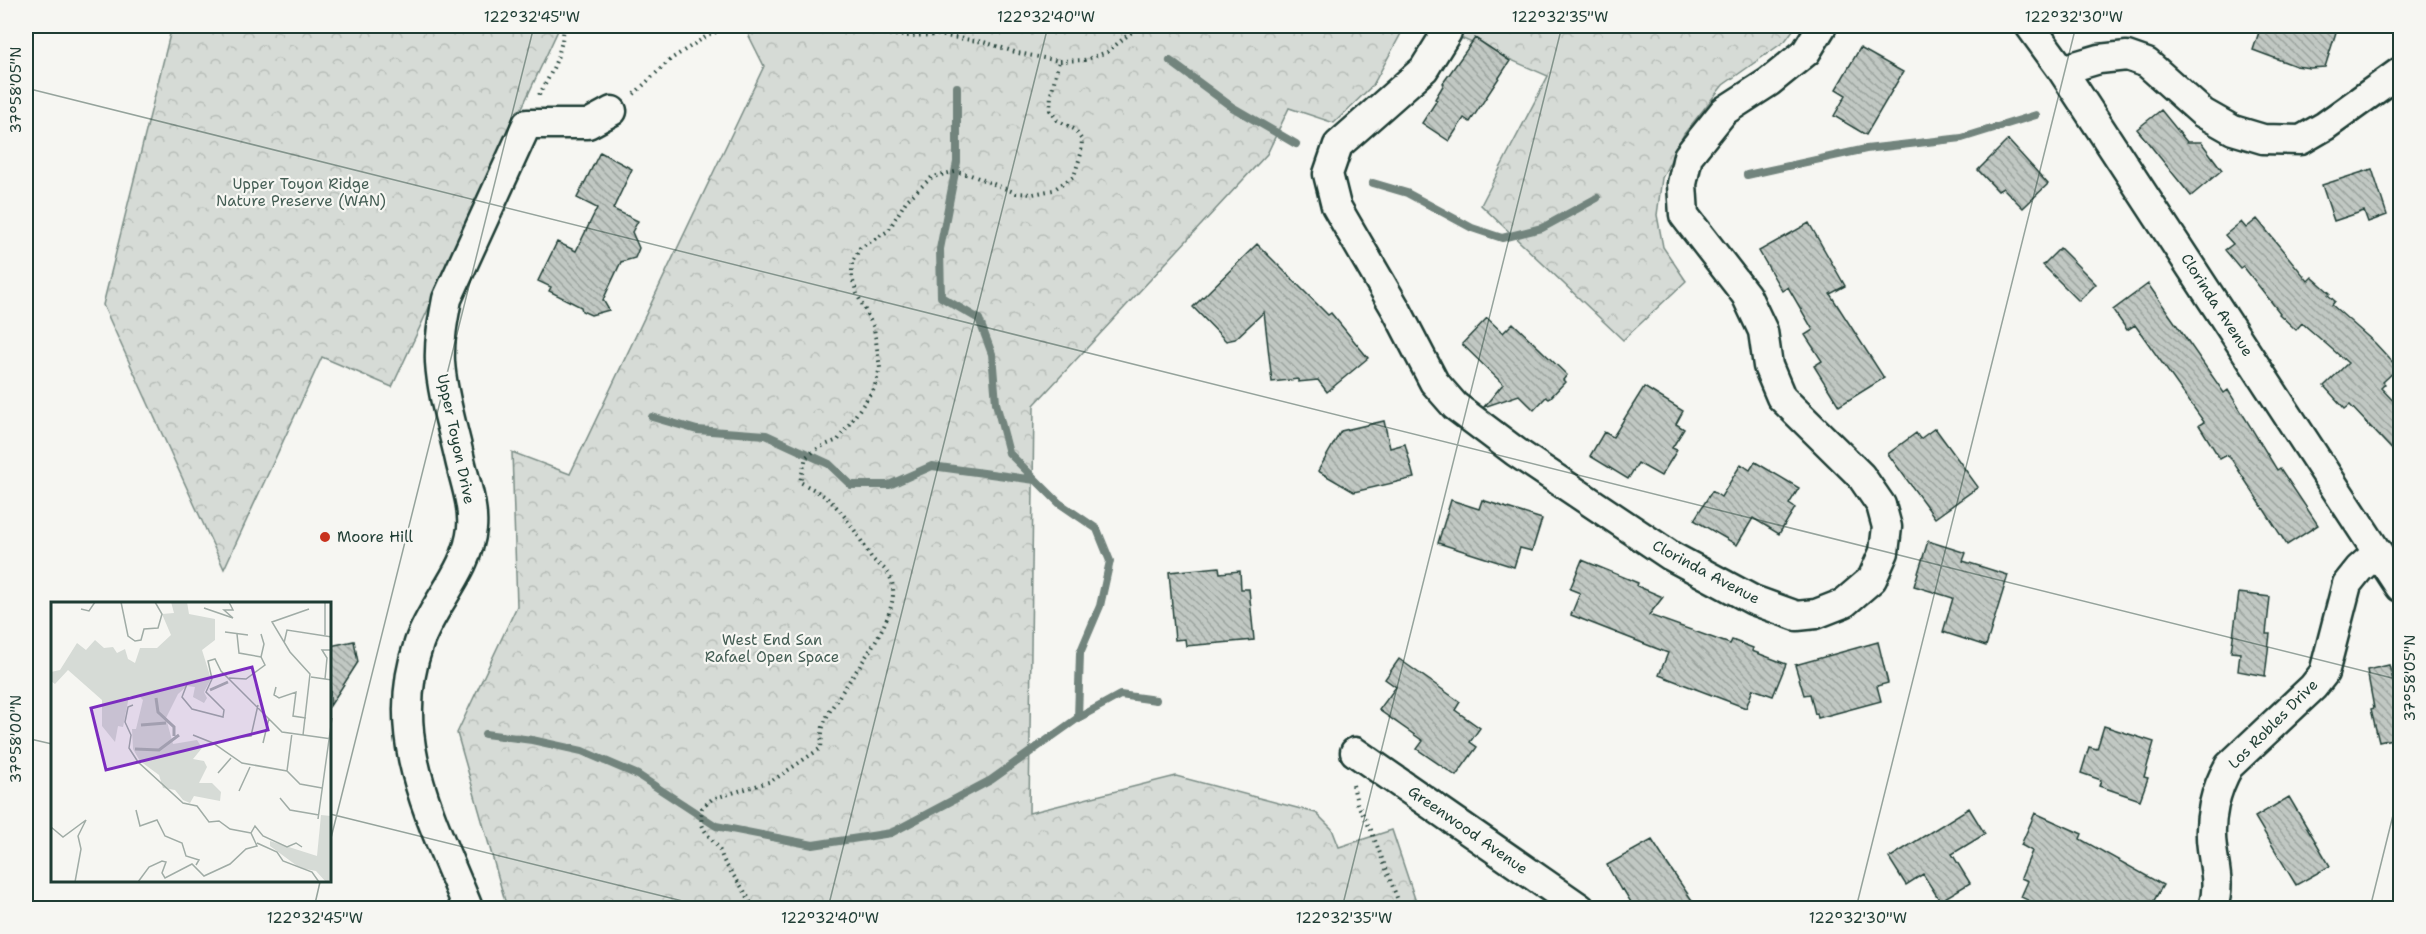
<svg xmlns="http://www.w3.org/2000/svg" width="2426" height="934" viewBox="0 0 2426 934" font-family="'Shantell Sans',sans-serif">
<defs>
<pattern id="park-crowns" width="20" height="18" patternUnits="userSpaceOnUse" patternTransform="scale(1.5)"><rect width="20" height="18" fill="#d6dbd6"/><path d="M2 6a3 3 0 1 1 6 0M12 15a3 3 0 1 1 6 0" fill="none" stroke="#b7bdb8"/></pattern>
<pattern id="building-back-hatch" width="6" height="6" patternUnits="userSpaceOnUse" patternTransform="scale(1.5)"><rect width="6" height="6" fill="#c1c8c3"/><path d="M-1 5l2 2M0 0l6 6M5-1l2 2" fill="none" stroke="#9ca49f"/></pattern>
</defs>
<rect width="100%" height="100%" fill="#f6f6f2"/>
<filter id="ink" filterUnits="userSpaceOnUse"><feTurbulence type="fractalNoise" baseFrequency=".0167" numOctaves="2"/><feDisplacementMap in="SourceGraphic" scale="12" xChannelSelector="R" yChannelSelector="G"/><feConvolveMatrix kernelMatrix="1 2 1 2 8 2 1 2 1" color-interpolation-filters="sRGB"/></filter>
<g filter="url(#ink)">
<path fill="url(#park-crowns)" stroke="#7a8c85" stroke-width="1.5" d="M172,26H560L392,387L322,357L224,569L103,305Z
M744,26H1796L1785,41L1723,85L1684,134L1662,178L1657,215L1663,247L1686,281L1623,340L1481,205L1548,76L1447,32L1403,30L1373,85L1334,123L1289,108L1267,154L1034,405L1029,813L1176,776L1316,813L1332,829L1339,847L1392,830L1418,908H507L457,733L517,606L512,452L570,474L764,66Z"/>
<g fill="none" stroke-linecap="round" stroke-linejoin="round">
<path stroke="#72847d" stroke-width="8" d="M1170,61L1232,107L1296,144
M957,87V162L940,249L941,297L979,319L992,354L996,403L1009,453L1059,503L1097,529L1110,561L1100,606L1080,653L1078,718
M1747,175L1866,149L1962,138L2036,115
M1373,183L1407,193L1472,228L1502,238L1542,228L1597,198
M652,417L697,430L766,435L829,464L851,485H889L932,466L1035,480
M485,734L532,740L582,751L638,775L716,826L813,845L891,833L991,780L1078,718L1120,695L1156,700"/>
</g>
<path fill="url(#building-back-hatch)" stroke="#1f3d34" stroke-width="1.5" d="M2261,26H2306L2319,30L2337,29L2325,67L2310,68L2296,66L2253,50Z
M1475,38L1510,61L1470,122L1464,118L1449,141L1422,123L1437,100L1435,99L1444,84L1443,83Z
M1860,48L1903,72L1866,135L1834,116L1846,95L1836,89Z
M2161,110L2187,142H2201L2222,170L2191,196L2137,129Z
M2008,140L2048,184L2023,208L2003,188L1998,191L1978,170Z
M600,152L632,169L613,209L638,221L632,232L639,248L635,258L621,262L603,300L609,310L591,315L582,311L581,307L549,291L551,287L538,281L557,242L576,251L597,208L577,198Z
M2372,169L2387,215L2368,222L2364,211L2334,221L2322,185Z
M2257,219L2308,281L2312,277L2330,293L2328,295L2335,301L2332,305L2375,343L2398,368L2383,382L2385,384L2381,388L2400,408V458L2350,405L2345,409L2324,386L2348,363L2302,323L2296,330L2279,314L2280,313L2243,266L2240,268L2225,250L2233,244L2225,235L2241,222L2246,228Z
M1809,223L1845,286L1830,294L1884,378L1839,406L1814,366L1822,361L1805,335L1813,330L1788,287L1782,291L1759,251Z
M1257,244L1328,315L1331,313L1368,358L1327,392L1318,380L1298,382V379L1272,382L1264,312L1235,339L1226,341L1193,307Z
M2060,248L2096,284L2079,301L2043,265Z
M2148,284L2224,393L2228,390L2277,470L2280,468L2318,525L2287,545L2232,460L2227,455L2220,459L2199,425L2204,422L2135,325L2127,330L2113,310Z
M1487,318L1503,333L1513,323L1567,375L1563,380L1565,382L1549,399L1546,397L1534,410L1519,395L1484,407L1503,384L1462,344Z
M1644,387L1683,411L1676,424L1684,429L1672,448L1677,450L1661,476L1638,463L1628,479L1590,456L1604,432L1613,437Z
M1384,421L1390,448L1405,444L1414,478L1354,492L1318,471L1341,431Z
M1935,428L1978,487L1935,518L1888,454L1916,433L1920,439Z
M1755,462L1799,488L1789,504L1795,508L1779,534L1753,518L1737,545L1694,520L1712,491L1721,497L1741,464L1750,470Z
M1451,500L1479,509L1482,500L1542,519L1532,551L1520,548L1514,567L1438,543Z
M1928,541L1966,553L1963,561L2008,575L1986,646L1943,632L1953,598L1914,586Z
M1582,560L1638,583L1637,586L1663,597L1649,615L1730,644L1732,640L1753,648L1752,651L1786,664L1773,696L1753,689L1746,708L1659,675L1668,653L1571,615L1580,593L1570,589Z
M1219,567L1220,573L1240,571L1241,589H1249L1254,640L1186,646L1185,639L1175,640L1169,572Z
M2239,593L2270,597L2266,634H2270L2265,676L2238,671L2240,653L2231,652Z
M354,641L358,662L330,706V646Z
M1878,642L1888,683L1877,686L1881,701L1818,718L1817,713L1815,714L1810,694L1804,695L1795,665Z
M1399,659L1460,702L1455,710L1480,728L1470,742L1477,747L1456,776L1417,749L1423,741L1379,710L1396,687L1385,679Z
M2389,665L2394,684L2400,682V737L2379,742L2371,709L2374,708L2367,670Z
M2104,726L2154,742L2144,777L2148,778L2140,800L2099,786L2101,780L2081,773L2089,747L2097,749Z
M2289,797L2330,866L2296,885L2255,817Z
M1969,808L1985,834L1952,854L1970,883L1940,901L1923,874L1906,885L1889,858Z
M2035,813L2082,834L2080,839L2163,885L2149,909H2047L2021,897L2028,881L2021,878L2032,851L2021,845Z
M1652,840L1668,865L1698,909H1635L1623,889L1621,890L1607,865Z"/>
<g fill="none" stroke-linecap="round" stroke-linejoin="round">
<g stroke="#1f3d34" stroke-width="33">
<path id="street" d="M1448,26L1447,32L1424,69L1338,145L1328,174L1336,206L1397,311L1434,382L1455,406L1516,452L1671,556L1753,600L1797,616L1816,614L1844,603L1872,579L1884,552L1887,527L1881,505L1861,476L1781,397L1768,366L1763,331L1746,295L1684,215L1682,184L1688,156L1724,111L1769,82L1806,52L1822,26
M2030,26L2062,70L2400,587
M2062,70L2099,59L2127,56L2147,63L2203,113L2233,130L2263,139L2301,140L2325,126L2400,72
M1355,752L1580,908
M468,908C433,820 386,739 419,643C433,603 468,571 472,528C474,506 465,482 460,460C453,428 442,395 440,362C439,341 443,320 447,299L527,124H588L612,111
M2213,908C2220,884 2215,872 2212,848C2208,820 2215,790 2229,766L2313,687L2324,673L2347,584L2359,569L2378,552"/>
</g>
<path stroke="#1f3d34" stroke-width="4" stroke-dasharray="1.5 4.5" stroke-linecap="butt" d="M842,26L871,33L905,36L938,35L984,42L1018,53L1059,61L1084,60L1107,52L1139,26
M634,94L671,59L710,34L735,26
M539,95C552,73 562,52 564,26
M1353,785L1357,803L1371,830L1401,908
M753,908C747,892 735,879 725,863C722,858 721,851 717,846C705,831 699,828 702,808L712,799L772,781L821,748C822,740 821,729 825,721C839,686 915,609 887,572C883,566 876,564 871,557C859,537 845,513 827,498C819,492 809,487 800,482L806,457L820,447L838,440L874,389L880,368L874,328L857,294L852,278V263L860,248L888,231L906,201L932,177L955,172L971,175L1016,193L1033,194L1053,190L1074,176L1081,154L1082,140L1074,129L1057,120L1050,110L1051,94L1059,61"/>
<use href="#street" stroke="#f6f6f2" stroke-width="28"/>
</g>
</g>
<path fill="none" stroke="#1f3d34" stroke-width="1.5" stroke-opacity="0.45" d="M2379,26L2400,31M26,88L2400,680M26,738L52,744M330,814L711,908M330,842L534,26M314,908L320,882M828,908L1048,26M1342,908L1562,26M1856,908L2076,26M2370,908L2400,787"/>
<circle fill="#c8321e" stroke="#f6f6f2" stroke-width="2" cx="325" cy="537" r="6"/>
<g text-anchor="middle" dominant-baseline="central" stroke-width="4.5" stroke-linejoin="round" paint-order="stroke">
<g font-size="15" fill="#445d54" stroke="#f6f6f2">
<text x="301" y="184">Upper Toyon Ridge<tspan x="301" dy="17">Nature Preserve (WAN)</tspan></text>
<text x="772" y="640">West End San<tspan x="772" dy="17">Rafael Open Space</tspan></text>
</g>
<g font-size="15" fill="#1f3d34" stroke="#f6f6f2">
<text transform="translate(2217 305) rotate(57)">Clorinda Avenue</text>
<text transform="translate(456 439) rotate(78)">Upper Toyon Drive</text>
<text transform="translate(1706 572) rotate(28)">Clorinda Avenue</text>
<text transform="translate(2273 724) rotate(-45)">Los Robles Drive</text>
<text transform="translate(1468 830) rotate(35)">Greenwood Avenue</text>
</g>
<g font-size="15" fill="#1f3d34" stroke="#f6f6f2" text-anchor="start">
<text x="337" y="537">Moore Hill</text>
</g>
</g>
<g transform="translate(51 602)">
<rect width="280" height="280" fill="#f6f6f2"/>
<path d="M270,213L280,214V278L275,280L265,269L249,266L219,244V239L266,254Z" fill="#d6dbd6"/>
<path d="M120,0H136L138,12L164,17V38L151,48L160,77L153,90L156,96L153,101L142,95L144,85L136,84L127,92L115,116L122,142L146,138L151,146L142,157L153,159L156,165L148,181H161L170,190L169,199L143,194L139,201L132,198L124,188L112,186L108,173L89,159L82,147L81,127H85L92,98L88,94H78L72,125L67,124L64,140L51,124V98L17,68L4,82L0,79V70L9,68L26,41L35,48L44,38L53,46L62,45L66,51L74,47L77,57L84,61L89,46H106L120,33L111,12L123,11Z" fill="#d6dbd6"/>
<path fill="none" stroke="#aab3ae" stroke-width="3" d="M159,88L177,80M105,96L107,110L123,125V134M90,123L115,121M84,147L108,148L128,133"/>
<path fill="none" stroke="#a0aca6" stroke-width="1.5" d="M70,0L77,34L84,39L90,38L93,27L107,26L111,12L104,0M274,0V33M153,6L182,16L173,8H182L178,0M30,7L38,9L44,0M174,30L197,33M210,32L213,42L210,55M233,41L236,28L281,35M260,75L281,78M178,76L195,77L214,63L210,55L188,51L186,32M274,77L276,56L271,48H281M136,82L131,95L141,107L172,115L173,108L155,90L161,77L157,59L164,57L170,69L231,130L281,137M225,85L223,93L228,96L245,90L242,114L255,116M82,103L77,105L74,120L80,133L78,146L87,160L132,201L146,204L158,220L168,219L179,227L200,231M142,133L162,141L191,161L236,169L249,182L271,186M252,133L259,72L239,50L221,20L258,7M189,135L200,134L207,103M212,141L218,116M236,169L241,131M167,171L180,156M188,189L199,165M229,196L239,208L268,213M85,208L89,224L106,218L114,234L131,241L135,254L148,258L145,263M267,217L281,116M0,225L12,235L35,218L27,234L30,247L24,280M206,241L226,250L232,259L261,270L268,280M87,280L98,265L111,259L115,260L111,271L114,276L141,262L153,274L179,262L195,247L206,244L200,231L204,224L212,234L236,245L245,241L251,245"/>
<path fill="#7b2cbf" fill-opacity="0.15" stroke="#7b2cbf" stroke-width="3" d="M201,65L217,128L55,168L40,106Z"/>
<rect width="280" height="280" fill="none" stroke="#1f3d34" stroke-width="3"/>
</g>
<rect width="2426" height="934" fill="none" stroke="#f6f6f2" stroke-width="66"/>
<rect x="33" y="33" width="2360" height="868" fill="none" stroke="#1f3d34" stroke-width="2"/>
<g font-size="15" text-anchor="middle" fill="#1f3d34">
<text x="532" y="22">122°32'45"W</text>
<text x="1046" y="22">122°32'40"W</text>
<text x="1560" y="22">122°32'35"W</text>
<text x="2074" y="22">122°32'30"W</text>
<text transform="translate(16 90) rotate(-90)" y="5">37°58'05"N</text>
<text transform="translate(2410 678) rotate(-90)" y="5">37°58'05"N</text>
<text transform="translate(16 739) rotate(-90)" y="5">37°58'00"N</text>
<text x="315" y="923">122°32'45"W</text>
<text x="830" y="923">122°32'40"W</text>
<text x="1344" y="923">122°32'35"W</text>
<text x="1858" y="923">122°32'30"W</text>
</g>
</svg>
